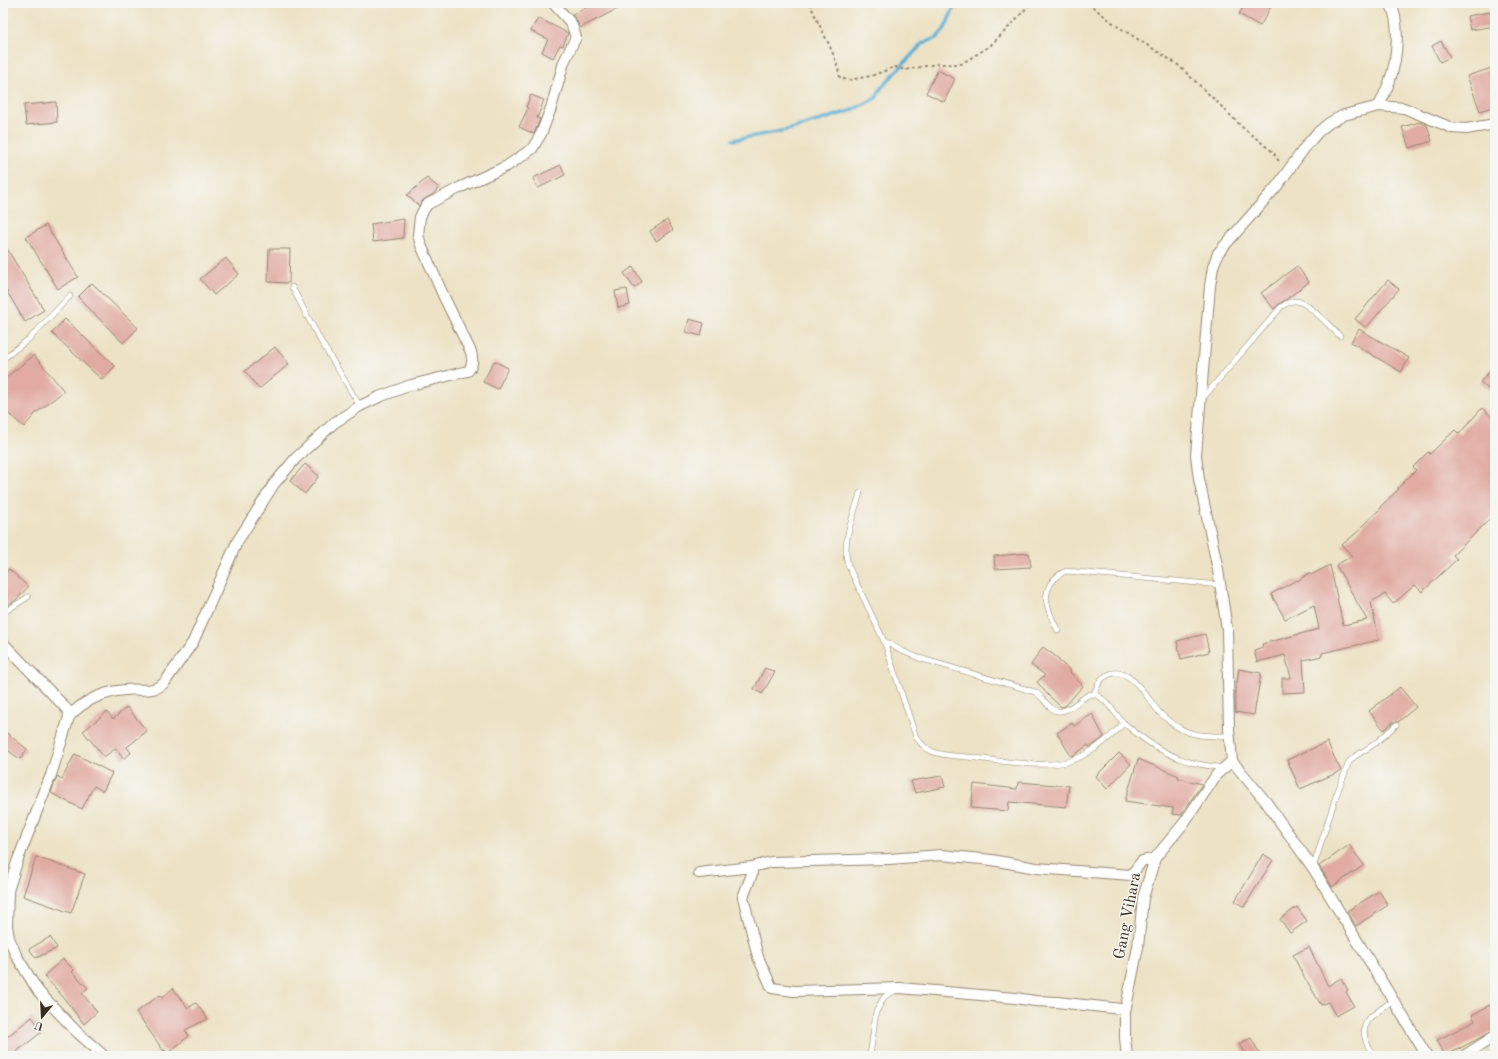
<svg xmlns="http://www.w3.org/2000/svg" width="1498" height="1059" viewBox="0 0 1498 1059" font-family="'Old Standard TT',serif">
<rect width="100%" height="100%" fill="#f6f6f2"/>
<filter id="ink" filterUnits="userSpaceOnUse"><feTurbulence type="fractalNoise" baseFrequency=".025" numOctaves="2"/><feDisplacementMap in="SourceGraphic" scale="8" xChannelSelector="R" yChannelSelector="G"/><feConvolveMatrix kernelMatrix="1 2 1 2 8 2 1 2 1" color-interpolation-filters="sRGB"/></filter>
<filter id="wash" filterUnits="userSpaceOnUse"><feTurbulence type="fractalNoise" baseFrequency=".012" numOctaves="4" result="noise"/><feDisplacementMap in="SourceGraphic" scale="16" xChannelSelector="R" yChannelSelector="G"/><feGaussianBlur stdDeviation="0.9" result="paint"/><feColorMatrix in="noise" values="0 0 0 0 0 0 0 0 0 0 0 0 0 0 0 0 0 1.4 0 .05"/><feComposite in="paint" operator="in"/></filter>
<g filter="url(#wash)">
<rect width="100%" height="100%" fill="#ede2c5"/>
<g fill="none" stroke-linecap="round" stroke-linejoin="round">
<path stroke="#57afd4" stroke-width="3.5" d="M733,140L787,130L831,117L850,111L876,98L881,88L923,43L937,38L944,30L956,3"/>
</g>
<g id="blocks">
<path fill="#e1aba2" d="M595,3H629L580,28L577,21L572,15Z
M1246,3H1273L1260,26L1239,14Z
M1495,11V26L1470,30L1467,16Z
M538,18L568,33L563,46L560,45L553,58L542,52L548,39L531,31Z
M1441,41L1450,57L1440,62L1432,46Z
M1495,67V106L1480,111L1467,76Z
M938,70L955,79L944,102L926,93Z
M531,95L544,100L537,118L540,119L534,134L519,127L528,108L526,107Z
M56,102L57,122L26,125L24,105Z
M1420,122L1427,125L1432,141L1409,148L1402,127Z
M561,165L565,175L538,188L533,178Z
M427,178L439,188L433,194L423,200L419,206L407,195Z
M404,219L403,238L373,242L371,224Z
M667,220L673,230L656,241L650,231Z
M46,225L78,277L58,289L26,237Z
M3,242L44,310L25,322L3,285Z
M269,249H290L289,283L268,282Z
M226,258L239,274L214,295L200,279Z
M1297,266L1309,282L1288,298L1279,304L1274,309L1261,293Z
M633,267L642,282L634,288L624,273Z
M1388,280L1399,289L1366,328L1355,319Z
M92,283L138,328L123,343L78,297Z
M627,289L630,305L618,308L615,291Z
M65,319L115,366L102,380L52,333Z
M689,319L704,323L701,336L686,332Z
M1359,329L1409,358L1401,372L1351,342Z
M275,347L289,364L259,389L245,371Z
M34,355L64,391L36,413L24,427L3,409V380Z
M494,361L508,368L498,389L483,382Z
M1495,365V394L1480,382Z
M1482,408L1495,420V514L1453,555L1457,559L1422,592L1415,585L1393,604L1385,594L1371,602L1379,640L1322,653V656L1303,660L1305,692L1282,693V678H1291L1285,655L1257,662L1254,650L1263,647L1262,644L1319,629L1314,605L1285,619L1271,594L1297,580L1298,581L1309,573L1311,575L1330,565L1343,625L1367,620L1336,565L1352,556L1342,545L1362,528L1361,527L1381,508L1380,507L1399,489L1398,488L1416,470L1413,467L1428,452L1430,454L1455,430L1459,434Z
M305,464L319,476L305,494L290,481Z
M1029,553L1031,567L995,569L994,556Z
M9,569L28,587L16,600L3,608V575Z
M1205,634L1209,652L1181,659L1177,641Z
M1043,647L1059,659L1058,660L1071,671L1070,672L1083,686L1065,706L1061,707L1047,694L1037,682L1045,675L1031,665Z
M765,668L775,672L762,694L754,689Z
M1239,669L1261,673L1254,715L1235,712V695Z
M1400,687L1416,707L1398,722H1393L1384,730L1369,711Z
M127,707L147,731L127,747L131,753L123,759L116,748L104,757L83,731L107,712L113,719Z
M1092,714L1104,737L1091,747H1089L1088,745L1076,754L1071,756L1057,733L1072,723L1074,726Z
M3,730L27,749L20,759L3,747Z
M1327,742L1341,771L1300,789L1287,760Z
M1119,753L1131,764L1107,789L1096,776Z
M75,754L112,773L103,791L94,786L82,809L51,793L57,776L62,779Z
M1138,759L1179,776L1178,778L1202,784L1181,815L1172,814L1173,808L1125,801Z
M942,776L945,787L915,793L911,781Z
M1018,782L1069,786L1066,807L1009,802L1008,811L971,808L974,784L1017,789Z
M1349,845L1364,865L1332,887L1319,866Z
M1263,854L1273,860L1244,907L1235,901Z
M36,857L85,874L71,913L23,896Z
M1379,891L1388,905L1356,926L1347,911Z
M1297,907L1307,921L1290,933L1280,919Z
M50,937L57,948L36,958L29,949Z
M1309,947L1328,986L1341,978L1348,990L1346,992L1354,1006L1336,1016L1328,1002L1321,1005L1307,981H1306L1293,955Z
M63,959L74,970L72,972L88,988L82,993L97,1012L84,1024L59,992L44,976Z
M173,988L188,1008L196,1003L208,1019L185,1030L189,1036L168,1053L166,1051L163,1050L136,1012L160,995L162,998Z
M1495,1002V1030L1445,1056L1437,1040L1475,1021L1472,1015Z
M32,1017L43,1031L11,1056H10L3,1049V1040Z
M1251,1038L1261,1056H1246L1239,1044Z"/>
</g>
</g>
<g filter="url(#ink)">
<use href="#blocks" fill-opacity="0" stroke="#948672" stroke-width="1"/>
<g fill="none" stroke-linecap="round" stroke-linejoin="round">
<g stroke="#948672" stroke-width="6">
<path id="lane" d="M292,287L319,338L360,406
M3,359L29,339L70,296
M1202,399L1281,307C1285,304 1290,301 1295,301C1307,300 1331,328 1340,336
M860,493C854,515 841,542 848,565L884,641L902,651L919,658L1035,692C1042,696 1045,703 1051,708C1064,719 1079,699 1090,694C1105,694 1114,714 1124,723C1142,739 1164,754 1187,761C1198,765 1211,766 1223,768
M3,613L28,597
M1058,631C1054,623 1049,613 1047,604C1044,590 1053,576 1066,571L1220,585
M884,641L916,737C920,742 925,749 931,751C942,756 956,756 967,757C995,760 1044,769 1070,761C1092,754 1109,739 1124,723
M1094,694C1096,689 1099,681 1103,678C1127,659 1147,698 1159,712C1165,718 1173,725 1181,729C1196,737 1213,736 1229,736
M1313,868L1336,796L1349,762L1354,757L1376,743L1396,725
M164,1054V1056
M870,1056L876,1012L884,997L896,990
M1374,1056C1366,1044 1360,1032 1368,1019L1393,1000"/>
</g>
<g stroke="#948672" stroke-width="12">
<path id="street" d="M1390,3C1401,22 1397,60 1390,80C1387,89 1383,97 1379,106L1344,115L1329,123L1317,133L1306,146L1277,186L1218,253L1213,267L1210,286L1196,455L1199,479L1218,570L1227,629L1229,729L1232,761L1266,802L1313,868L1427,1056
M1379,106L1404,108L1452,128L1466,129L1495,124
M3,643L63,705L68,711L69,717L51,775L17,862L8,891L7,926L9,938L16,955L38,991L77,1032L104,1056
M69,717C82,701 104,692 124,690C138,688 154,694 165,682L193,642L237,542L274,484L296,458L334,423L360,406L379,397L411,385L468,371C473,365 473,360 471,352L444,297L421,245L418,235L420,217L424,209L428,204L461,187L507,166L532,149L541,134L551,108L564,62L576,37L571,23L553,3
M699,873L752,867
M1125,1012L1121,1009L1057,1002L1035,1001L1015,998L900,988L794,991L772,988L758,957L743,897L752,874V867L771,862L889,859L941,855L992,860L1036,868L1131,875L1142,861L1155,858
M1127,1056L1125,1038V1012L1138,947L1143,898L1155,858L1184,823L1217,774L1232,761
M1464,1056L1495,1036"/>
</g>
<path stroke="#948672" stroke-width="2" stroke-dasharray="3 3" stroke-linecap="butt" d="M810,3C819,29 836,51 840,78L849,80L871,76L895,67L905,70L936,64H961L990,46L1010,26L1031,3
M1088,3L1117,26L1177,64L1216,101L1242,127L1273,152L1280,163"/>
<use href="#lane" stroke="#fff" stroke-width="5"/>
<use href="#street" stroke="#fff" stroke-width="10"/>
</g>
</g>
<g text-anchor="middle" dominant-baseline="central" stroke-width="3" stroke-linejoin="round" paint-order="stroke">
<g font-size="16" fill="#3b2a1e" stroke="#f6f6f2">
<text transform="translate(1128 916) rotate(-79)">Gang Vihara</text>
</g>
</g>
<rect width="1498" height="1059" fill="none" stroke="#f6f6f2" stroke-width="16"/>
<g transform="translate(42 1017) rotate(198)" stroke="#f6f6f2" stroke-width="3" paint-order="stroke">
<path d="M0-3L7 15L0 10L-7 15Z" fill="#3b2a1e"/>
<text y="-6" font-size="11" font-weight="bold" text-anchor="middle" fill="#3b2a1e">U</text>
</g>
</svg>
